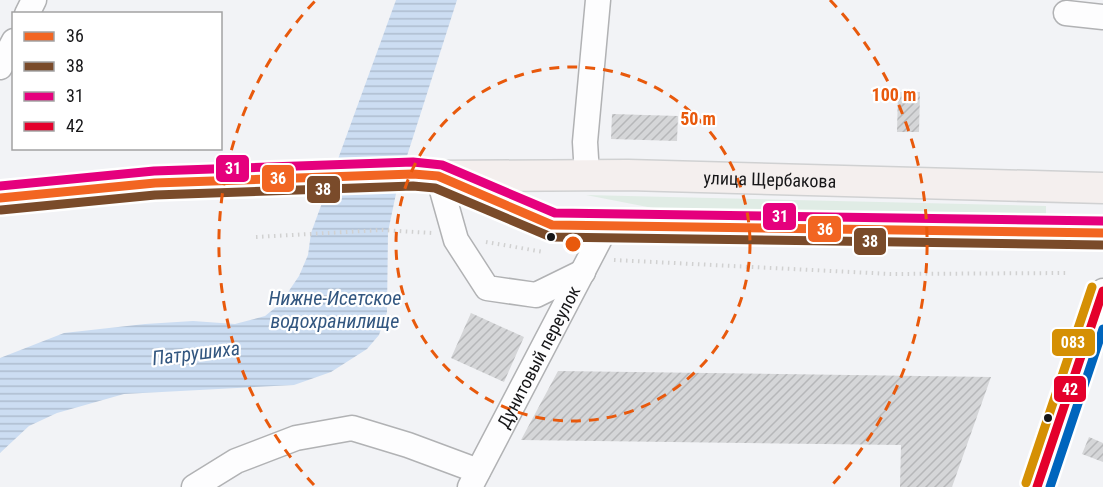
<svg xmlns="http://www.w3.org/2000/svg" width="1103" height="487" viewBox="0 0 1103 487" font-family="'Roboto Condensed',sans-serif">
<defs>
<pattern id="water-rules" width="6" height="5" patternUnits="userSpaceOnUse" patternTransform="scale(1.5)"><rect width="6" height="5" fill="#ccddf2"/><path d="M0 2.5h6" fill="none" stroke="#aebdcf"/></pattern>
<pattern id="building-hatch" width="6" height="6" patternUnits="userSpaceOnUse" patternTransform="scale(1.5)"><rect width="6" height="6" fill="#d5d6d8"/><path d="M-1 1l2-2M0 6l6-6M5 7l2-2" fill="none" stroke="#b6b7b9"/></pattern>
</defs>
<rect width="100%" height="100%" fill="#f2f3f6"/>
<path fill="#e0ece5" d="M586,195L1046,206V215L663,210Z"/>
<path fill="url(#water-rules)" d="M396,0H457L398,184L388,232L387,312L379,335L367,349L331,372L294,385L124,394L57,413L29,426L0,453V358L64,333L145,324L193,321L235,324L265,316L280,304L299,276L308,255L311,233Z"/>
<path fill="url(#building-hatch)" d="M898,92H920L919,132H897Z
M612,114L678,116L677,141L611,139Z
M471,313L524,337L504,382L451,358Z
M558,371L991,377L952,487H900L901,445L521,440Z
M1089,437L1103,443V462L1082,454Z"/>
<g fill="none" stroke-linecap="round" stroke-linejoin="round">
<g stroke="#b1b2b4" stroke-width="27">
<g id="minor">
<path d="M1066,13L1103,17"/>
<path d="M27,14L34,0"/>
<path d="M0,67L14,41"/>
<path d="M587,175L585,142L598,0"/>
<path d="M438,176L456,240L487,288L536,295L583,272"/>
<path d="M194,487L236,461L296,438L352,428L408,445L478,471"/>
<path id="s1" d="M470,487L606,227"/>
<path d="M1037,487L1103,291"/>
</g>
</g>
<g stroke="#d0d1d2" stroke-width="33">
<g id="major">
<path d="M449,181L552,225L1103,233"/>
<path id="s2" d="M0,198C138,179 274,176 413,174L438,176L628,175L1103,188"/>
</g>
</g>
<path stroke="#d1d1d1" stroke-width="4" stroke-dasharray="1.5 4.5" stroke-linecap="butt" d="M189,148L190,149
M256,237L382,230L432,233
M486,242L544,252
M614,260L891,274L1068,273"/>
<use href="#minor" stroke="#fdfdfe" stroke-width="24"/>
<use href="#major" stroke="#f4efee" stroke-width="30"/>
<g stroke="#fff" stroke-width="14">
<path id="bus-1" d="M0,198L155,183L413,174L438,176L552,225L1103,233"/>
</g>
<g stroke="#fff" stroke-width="14">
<path id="bus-2" d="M1,210L155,195L413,186L435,188L551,237L1103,245"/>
</g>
<g stroke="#fff" stroke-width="14">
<path id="bus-3" d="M0,186L154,171L413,162L442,165L555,213L1103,221"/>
</g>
<g stroke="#fff" stroke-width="14">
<path id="bus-4" d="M1037,487L1103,291"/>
</g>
<g stroke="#fff" stroke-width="14">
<path id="bus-5" d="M1050,487L1103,329"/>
</g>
<g stroke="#fff" stroke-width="14">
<path id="bus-6" d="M1026,483L1092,287"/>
</g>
<use href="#bus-1" stroke="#f26522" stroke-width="9"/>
<use href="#bus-2" stroke="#7a4b2a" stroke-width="9"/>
<use href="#bus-3" stroke="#e5007d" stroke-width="9"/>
<use href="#bus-4" stroke="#e4002b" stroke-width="9"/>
<use href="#bus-5" stroke="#0065bd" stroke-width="9"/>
<use href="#bus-6" stroke="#d59004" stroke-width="9"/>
</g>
<g fill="none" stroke="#e8590c" stroke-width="3" stroke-dasharray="10 8">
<circle cx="573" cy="244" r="177"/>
<path d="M314 485A354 354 0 0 1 316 0M830 0A354 354 0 0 1 832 485"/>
</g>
<g fill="#161618" stroke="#fff" stroke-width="2">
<circle cx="551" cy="237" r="5"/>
<circle cx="1048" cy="418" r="5"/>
</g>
<g text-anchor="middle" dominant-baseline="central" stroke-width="4.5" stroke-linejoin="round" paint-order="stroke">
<g font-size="18" fill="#161618" stroke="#fff">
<text stroke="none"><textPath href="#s2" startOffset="771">улица Щербакова</textPath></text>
<text stroke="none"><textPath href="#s1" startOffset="147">Дунитовый переулок</textPath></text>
</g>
<g font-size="20" font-style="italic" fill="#335780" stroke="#fff">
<text x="335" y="298">Нижне-Исетское<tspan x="335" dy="23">водохранилище</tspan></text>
<text transform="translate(196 353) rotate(-7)">Патрушиха</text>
</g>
</g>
<circle cx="573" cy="244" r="9" fill="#e8590c" stroke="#fff" stroke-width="3"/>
<g font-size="18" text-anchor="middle" font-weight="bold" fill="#e8590c" stroke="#fff" stroke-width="4.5" stroke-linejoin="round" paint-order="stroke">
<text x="894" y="101">100 m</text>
<text x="698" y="125">50 m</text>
</g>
<g stroke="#fff" stroke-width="2">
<rect x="215" y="154" width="35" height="29" rx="6" fill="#e5007d"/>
<rect x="261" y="164" width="34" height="29" rx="6" fill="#f26522"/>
<rect x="306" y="175" width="35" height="29" rx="6" fill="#7a4b2a"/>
<rect x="762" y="202" width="35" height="29" rx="6" fill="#e5007d"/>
<rect x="807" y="215" width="35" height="28" rx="6" fill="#f26522"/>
<rect x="853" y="227" width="34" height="29" rx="6" fill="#7a4b2a"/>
<rect x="1051" y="328" width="45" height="29" rx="6" fill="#d59004"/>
<rect x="1053" y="375" width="34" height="28" rx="6" fill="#e4002b"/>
</g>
<g font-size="16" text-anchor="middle" font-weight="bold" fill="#fff">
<text x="233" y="174">31</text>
<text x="278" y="184">36</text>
<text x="323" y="195">38</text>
<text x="780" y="222">31</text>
<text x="825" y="235">36</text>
<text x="870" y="247">38</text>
<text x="1073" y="348">083</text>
<text x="1070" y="395">42</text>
</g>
<rect x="12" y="12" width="210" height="138" fill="#ffffff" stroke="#a2a2a3" stroke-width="1.5"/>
<rect x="24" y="32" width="30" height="9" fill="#f26522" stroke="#a2a2a3" stroke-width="1.5"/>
<text x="66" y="42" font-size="18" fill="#161618">36</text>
<rect x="24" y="62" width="30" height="9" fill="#7a4b2a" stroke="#a2a2a3" stroke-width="1.5"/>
<text x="66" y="72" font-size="18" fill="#161618">38</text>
<rect x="24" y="92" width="30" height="9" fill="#e5007d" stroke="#a2a2a3" stroke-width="1.5"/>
<text x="66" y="102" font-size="18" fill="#161618">31</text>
<rect x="24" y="122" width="30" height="9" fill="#e4002b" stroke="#a2a2a3" stroke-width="1.5"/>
<text x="66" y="132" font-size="18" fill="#161618">42</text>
</svg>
